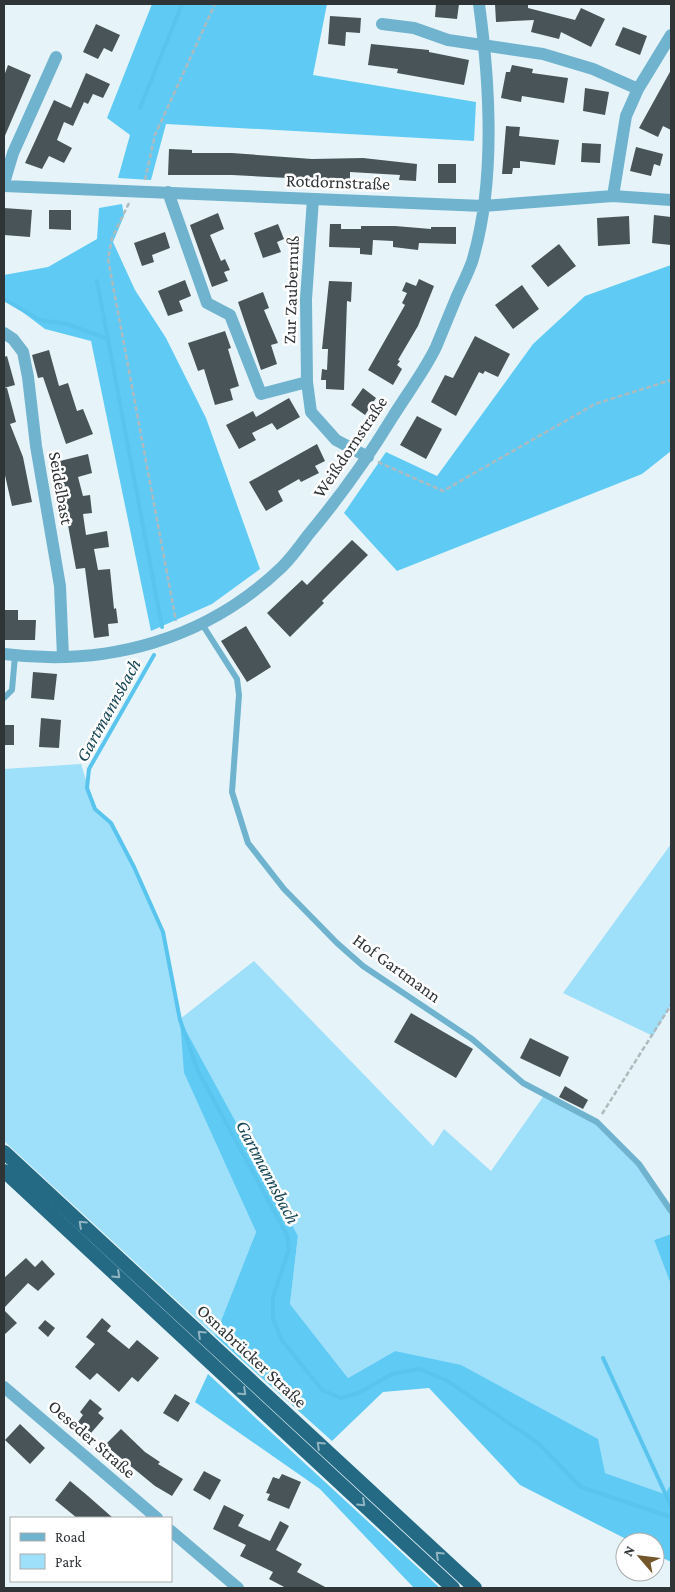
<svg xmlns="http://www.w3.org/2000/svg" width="675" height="1592" viewBox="0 0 675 1592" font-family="'Crimson Pro',serif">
<rect width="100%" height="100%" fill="#e6f4f9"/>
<path fill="#9edffa" d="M81,764L95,809L111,823L134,867L163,932L180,1019L254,961L433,1146L444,1129L491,1171L545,1094L597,1122L639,1164L671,1211V1234L654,1240L671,1285V1484L665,1494L605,1473L395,1351L348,1378L290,1304L298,1236L184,1073L256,1232L215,1336L4,1141V769Z
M671,844V1005L653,1036L563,993Z"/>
<path fill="#5fcbf4" d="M152,4H327L313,75L476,102L474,141L166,124L151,180L118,178L130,135L107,118Z
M122,204L124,216L113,242L135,290L166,338L206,418L260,569L212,604L151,631L91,341L45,329L4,298V275L48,267L97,239L99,208Z
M671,265V451L642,474L397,571L344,513L386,452L437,476L533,344L585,296Z
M180,1020L298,1236L290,1304L348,1378L395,1351L461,1365L598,1439L605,1473L665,1494L671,1484V1562L655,1554V1542H632L520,1485L429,1388L383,1392L332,1441L215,1336L256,1232L184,1073Z
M671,1234V1285L654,1240Z
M208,1374L440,1588H414L320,1489L195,1402Z"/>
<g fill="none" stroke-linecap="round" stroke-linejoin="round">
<path stroke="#59c5ee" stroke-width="4" d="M140,108L182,4
M97,281L162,627
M4,299L40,320L67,324L108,339
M154,655L89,769L87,788L95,809L111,823L134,867L163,932L180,1020L198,1071L287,1235L289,1249L273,1297V1318L281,1339L322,1390L341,1398L359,1393L392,1374L419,1369L446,1380L538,1443L581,1487L671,1517
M603,1358L671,1506"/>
</g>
<path fill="#495458" d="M436,4H459L457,19L435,17Z
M495,4H528V8L575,20L581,8L605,19L591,47L561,32L559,39L531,32L534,20L496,22Z
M330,16L361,18L360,33L346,32L345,46L328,44Z
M96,24L120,35L112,52L104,48L98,59L83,52Z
M623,27L647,36L640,55L615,45Z
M371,44L429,50V52L469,60L464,85L397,73L398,69L368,65Z
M8,65L31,75L4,138V76Z
M512,65L533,69L532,73L568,78L564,103L522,96L521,102L501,98L506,72H510Z
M671,70V130L663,126L658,137L639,128Z
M86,73L110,84L103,98L93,94L88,104L84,102L73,126L64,122L57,140L72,148L64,163L49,156L42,169L25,163L54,100L71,108Z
M585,88L609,92L605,115L583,111Z
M506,126L520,127L519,136L559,140L555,165L520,161V168H513L512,174H502Z
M582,143L601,144L600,163L581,162Z
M636,147L663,154L660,166L654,164L651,176L630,171Z
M169,149L192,150V153H232L312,159L363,158L417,164L416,181L399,180L400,175L350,172V180H326L232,175H168Z
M438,164H456V183H438Z
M4,208L32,210L30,237L4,235Z
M49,210H71V230L49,229Z
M218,213L224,229L210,235L221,261L225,259L230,270L224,272L228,281L212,287L190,225Z
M654,215L671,217V245L652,243Z
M629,216L630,244L598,246L597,218Z
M278,224L284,239L277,242L281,252L263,258L254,233Z
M330,224H341V229H361V226H395L431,229V227H456V244L419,243L418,250L393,247V241L373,240L372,255L360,254V248L329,247Z
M165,232L170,248L152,255L154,262L142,266L134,243Z
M559,244L576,266L548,287L531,266Z
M419,279L434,286L418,326L398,360L400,361L397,365L402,369L393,385L368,370L405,305L402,303L407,293L402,291L406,282L416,286Z
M185,280L191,296L179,301L183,311L168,316L158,291Z
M329,281L352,282L351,302L347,301L344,390L326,389V380H321L322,369L327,370L328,349H322Z
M522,285L539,309L513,329L495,305Z
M263,292L269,308L264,310L278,343L271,345L277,364L261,370L238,302Z
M225,331L231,348L228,349L239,386L230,389L233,400L215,405L204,369L198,371L188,343Z
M475,336L510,354L498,377L485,371L483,374L479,372L456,416L431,402L445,375L453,378Z
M49,350L59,386L68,383L77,411L83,409L93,434L66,444L43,377L38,378L32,355Z
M7,356L15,385L4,388H7L16,422L10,424L23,457L32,502L12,506L4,471V357Z
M363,388L376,398L365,415L351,405Z
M289,398L300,417L277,430L272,423L252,433L256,440L239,449L226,425L253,411L256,417Z
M417,416L442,429L426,459L400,445Z
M317,444L325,461L315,466L319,473L301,482L299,479L278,491L283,501L266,511L249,482Z
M88,454L92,473L78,477L83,496L90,495L92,513L83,514L86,535L107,531L109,547L94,549L98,570L110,569L114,609L116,608L118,623L108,624L109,636L94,638L85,568L76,569L62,492L58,493L52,463Z
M352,540L368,555L322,601L324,603L290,637L267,613L302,580L307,585Z
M4,610H18V620H36L35,640H4Z
M246,626L271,667L247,682L221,641Z
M33,672L57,674L54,700L31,698Z
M41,718L61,720L59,748L39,747Z
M4,725H14V745H4Z
M411,1013L473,1049L456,1078L394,1042Z
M530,1038L569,1057L560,1077L520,1058Z
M565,1086L588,1100L583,1109L559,1097Z
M26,1258L35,1267L42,1260L55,1274L38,1291L28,1283L4,1308V1278Z
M4,1310L17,1323L4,1335Z
M102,1318L111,1326L107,1331L129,1349L137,1340L159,1358L138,1382L132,1377L119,1392L97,1373L90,1380L75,1367L95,1344L86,1337Z
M45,1320L55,1328L48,1337L38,1328Z
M175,1394L190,1403L178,1422L163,1413Z
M90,1399L102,1409L98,1413L104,1418L91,1433L78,1422L83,1415L80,1412Z
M20,1424L45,1448L30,1464L5,1440Z
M121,1429L145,1452L160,1462L158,1464L183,1479L172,1496L155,1486L105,1445Z
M204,1471L221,1480L210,1500L193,1490Z
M282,1474L301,1482L289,1509L267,1500L270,1494L266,1493L273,1477L279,1479Z
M70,1481L88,1496L113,1518H77L55,1500Z
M224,1505L244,1515L238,1526L270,1541L280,1521L289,1526L276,1550L302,1564L297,1572L327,1588H286L269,1579L273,1572L240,1556L246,1545L213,1529Z"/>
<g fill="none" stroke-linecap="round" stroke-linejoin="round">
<path stroke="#aebabe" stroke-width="2.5" stroke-dasharray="5 2.5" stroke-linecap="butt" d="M145,180L155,135L215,4
M129,203L112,238L108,259L176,621
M378,462L443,491L595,404L671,380
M602,1114L671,1005"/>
<path stroke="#70b3ce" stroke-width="6" d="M202,624L237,679L239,695L232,792L248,843L284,889L337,943L363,966L472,1039L523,1083L597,1122L639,1164L671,1211
M4,698L12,690L15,656"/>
<path stroke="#70b3ce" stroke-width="12" d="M382,24L414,28L448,40L543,54L593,69L638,89
M4,183L13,153L56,57
M4,186L483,206L613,196L671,200
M168,192L207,303L230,315L261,394L307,382
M613,196L626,116L638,89L671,35
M313,199L306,299L307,382L311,412L336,440L368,457
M4,333L13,339L23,352L28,377L36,446L60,586L63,657
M4,654C107,667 206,640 282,567C291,558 300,546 308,535C339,498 367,459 392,418C406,395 424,372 436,347C443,330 450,313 457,296C462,285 468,273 472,262C496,183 490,84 479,4"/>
<path stroke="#70b3ce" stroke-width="12" d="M4,1387L157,1518
M171,1531L238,1588"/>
<path stroke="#246a84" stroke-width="14" d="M4,1152L475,1588
M4,1171L453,1588"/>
</g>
<defs><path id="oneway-chevron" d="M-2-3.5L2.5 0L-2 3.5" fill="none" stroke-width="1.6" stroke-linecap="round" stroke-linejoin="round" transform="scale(1.25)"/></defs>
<g stroke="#92b4c2">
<use href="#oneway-chevron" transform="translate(82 1224) rotate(-137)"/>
<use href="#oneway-chevron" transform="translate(117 1275) rotate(43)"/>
<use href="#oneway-chevron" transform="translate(201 1334) rotate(-137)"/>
<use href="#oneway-chevron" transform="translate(243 1392) rotate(43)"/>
<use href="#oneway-chevron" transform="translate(320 1445) rotate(-137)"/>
<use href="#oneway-chevron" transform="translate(362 1503) rotate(43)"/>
<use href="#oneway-chevron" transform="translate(439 1555) rotate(-137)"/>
</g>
<g text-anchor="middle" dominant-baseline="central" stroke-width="5" stroke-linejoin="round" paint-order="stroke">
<g font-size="18" fill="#2f3436" stroke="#fff">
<text transform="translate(338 182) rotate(2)">Rotdornstraße</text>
<text transform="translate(291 290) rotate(-88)">Zur Zaubernuß</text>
<text transform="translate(350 447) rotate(-56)">Weißdornstraße</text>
<text transform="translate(61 488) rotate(80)">Seidelbast</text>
<text transform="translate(397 968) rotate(36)">Hof Gartmann</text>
<text transform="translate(252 1356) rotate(43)">Osnabrücker Straße</text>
<text transform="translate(92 1439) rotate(41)">Oeseder Straße</text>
</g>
<g font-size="19" font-style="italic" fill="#184758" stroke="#fff">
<text transform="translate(108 710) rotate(-61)">Gartmannsbach</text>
<text transform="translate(268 1172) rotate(62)">Gartmannsbach</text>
</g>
</g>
<rect width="675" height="1592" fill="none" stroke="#2f3436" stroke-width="10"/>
<rect x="10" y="1517" width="162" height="65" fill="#ffffff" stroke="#acaeaf"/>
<rect x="20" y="1533" width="25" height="8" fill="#70b3ce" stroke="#acaeaf"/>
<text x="55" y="1542" font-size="15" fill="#2f3436">Road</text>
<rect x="20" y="1554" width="25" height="15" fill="#9edffa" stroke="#acaeaf"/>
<text x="55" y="1567" font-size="15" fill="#2f3436">Park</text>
<g transform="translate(640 1557) rotate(298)"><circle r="24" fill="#ffffff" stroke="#acaeaf"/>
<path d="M0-4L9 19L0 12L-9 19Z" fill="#74572a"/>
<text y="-8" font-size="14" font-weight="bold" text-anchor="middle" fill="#2f3436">N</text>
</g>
</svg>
